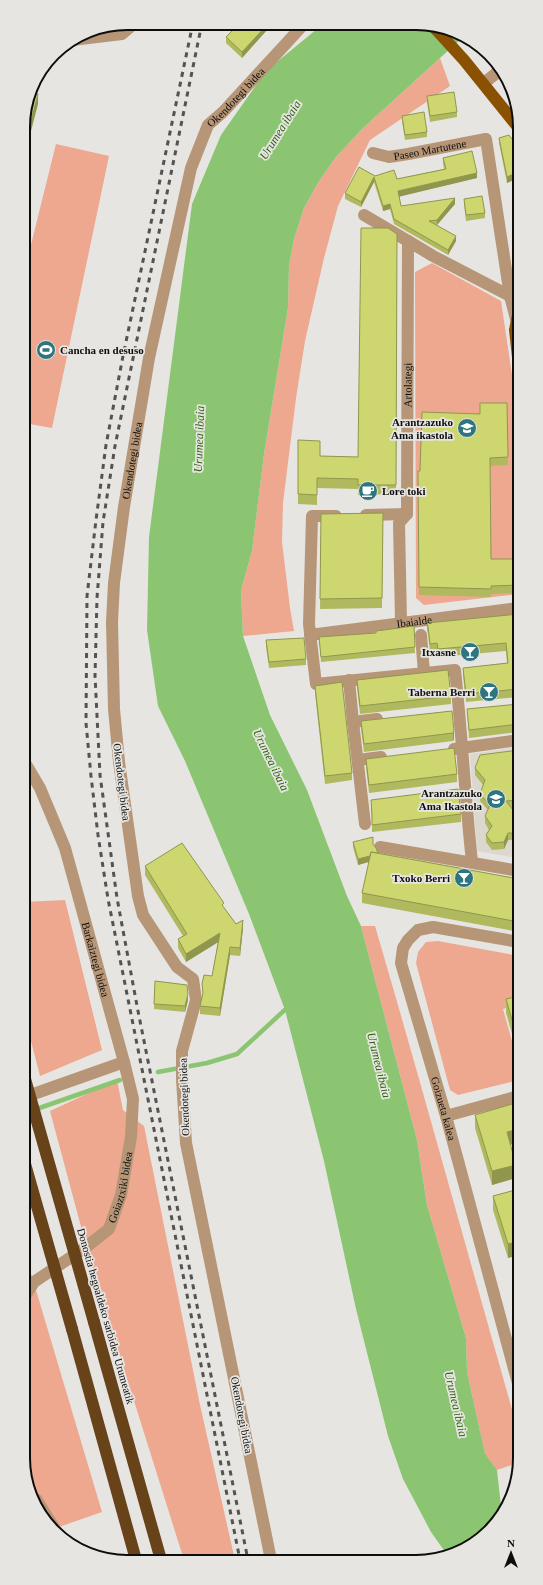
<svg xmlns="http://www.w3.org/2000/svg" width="543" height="1585" viewBox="0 0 543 1585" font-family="Georgia,serif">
<rect width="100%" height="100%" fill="#e6e5e2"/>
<path fill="#dcd8ce" d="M519,747V845L512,857L477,851L470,754Z"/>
<path fill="#eda88f" d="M440,58L450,86L370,140L338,206L324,258L305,341L296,398L283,503L282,542L290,608L294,631L243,636L241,590L252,551L264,454L288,308L289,266L294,239L304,208L319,181L336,157L362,129Z
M56,144L109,156L52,428L24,423L23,277Z
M432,263L501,301L518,415L519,594L424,605L416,598L415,272Z
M65,900L102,1050L40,1076L24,1014V902Z
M361,926H375C425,1096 471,1267 520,1437V1462L497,1470L485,1455L467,1372L466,1338L427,1205L417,1140Z
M438,941L519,956V1004L503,1009L519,1066V1080L458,1095L450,1090L416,963L418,952L426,942Z
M117,1080L123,1110L144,1126L200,1405L235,1560H184L91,1264L50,1111Z
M25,1253L102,1512L56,1528L54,1532L25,1479Z"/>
<path fill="#8bc572" d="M323,24L437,25L462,38L362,129L336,157L319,181L304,208L294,239L289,266L288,308L264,454L252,551L241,590L243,636L270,715L307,790L347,896L361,926L417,1140L427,1205L466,1338L467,1372L485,1454L497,1470L502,1515L494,1527L468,1548L448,1556L431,1532L403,1479L388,1436L356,1309L324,1161L285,1010L249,914L185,761L158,706L147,630L149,537L192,204L221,135L266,71Z"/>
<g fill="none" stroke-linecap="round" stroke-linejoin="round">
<path stroke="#8bc572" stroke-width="4.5" d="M158,1072L207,1063L237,1054L288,1007
M25,1113L120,1080"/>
<g stroke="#b69677" stroke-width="12">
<path d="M72,40L122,34L135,23"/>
<path d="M484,83L499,71"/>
<path id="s1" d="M373,153L389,157L408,154L486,139L510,296L516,319"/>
<path d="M364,215L408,241"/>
<path d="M366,515L407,514"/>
<path d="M336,516H312L309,624L316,684L455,670C462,734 465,798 472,862"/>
<path id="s2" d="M401,622L399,523L407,514L408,241L433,256L510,296"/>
<path id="s3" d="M310,635L519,608"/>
<path d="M421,635L424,673"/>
<path d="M349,680L353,722L377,719"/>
<path d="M353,722L365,824"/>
<path d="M454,749L519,740"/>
<path d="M358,760L381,757"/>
<path id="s4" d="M24,761L40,788L65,848L124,1062L25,1097"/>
<path d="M380,847L519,871"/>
<path id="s5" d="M519,942L433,927L418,930L408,940L403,948L401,963L446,1116L520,1391"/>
<path d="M446,1116L519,1096"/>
<path id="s6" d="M25,1296L34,1282L86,1247L109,1229L121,1195L131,1137L133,1099L124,1062"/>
<path d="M36,1499L58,1534"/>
<path id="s7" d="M271,1560L186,1143L182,1079V1051L196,1000L193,979L177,967L143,915L138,896L119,762L114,709L112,622L114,583L124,507L149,358L191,168L208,125L223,112L304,24"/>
</g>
<path stroke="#8a5103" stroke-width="12" d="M432,25L464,60L518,127
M518,315L515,330L518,357"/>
<path stroke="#684218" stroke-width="12" d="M94,1322L161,1560
M72,1329L136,1560"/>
<path stroke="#545352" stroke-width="3" stroke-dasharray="5 5" stroke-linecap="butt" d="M193,23L123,356L106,445L96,520L87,596L86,723L91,776L98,835L108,899L240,1560
M202,23L115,446L103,522L97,598L95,676L100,775L117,898L138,1011L248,1560"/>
<path stroke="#684218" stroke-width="12" d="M25,1079L94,1322
M25,1164L72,1329"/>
</g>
<path fill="#b1b95f" d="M267,30L242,58L226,43V37Z
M427,96L457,112V117L430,122L427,102Z
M402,116L427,132V137L405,140L402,121Z
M499,138L518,147V178L507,183L499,143Z
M443,158L477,178L399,196L401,206L455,204L437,225L456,241L448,255L394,224L390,209L383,211L374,182L361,207L345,199V193L375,176L397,179L444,169L443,163Z
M518,189V264H517L513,233V226L518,225L514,198V190Z
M464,199L485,213V218L466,221L464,204Z
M397,234L396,494L358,495V489L317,488V505L298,504V440L320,456L358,457Z
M507,403L508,465L490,466L491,559H519V593L491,594V597L419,595L418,471H420L480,414Z
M383,513L382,608L320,609L321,514Z
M519,614V697L466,702L463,676V668L507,663L506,651L438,657L437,651L430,652L428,634L427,630V623Z
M414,626L415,653L321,662L319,637L376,633Z
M266,640L306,659V665L269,668L266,646Z
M357,680L451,696V704L360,714L357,687Z
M315,686L352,773V780L325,784L315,693Z
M519,704V732L469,738L467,709Z
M452,711L454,739L453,741L364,752L361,729V721Z
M519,750V807L511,808L519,818V840H508L504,849L492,850L486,842V835L489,830L485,823V816L488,810L480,801V794L483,785L475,775V768Z
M366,759L457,774V782L369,793L366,767Z
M371,800L461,814V822L372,832V820L371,808Z
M353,842L373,844L378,853L519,879V932L362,903V893L369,862L358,865L353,847Z
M145,866L224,908L236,924L243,928L240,956L230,955L220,1016L200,1014V1006L203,995L202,984L212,976L218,942L186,962L178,948V939L183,936L145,875Z
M155,981L188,1000L185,1012L154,1009Z
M519,996V1058L506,1013V999Z
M475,1115L510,1145L516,1178L492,1185L475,1128Z
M519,1189L508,1258L493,1210V1196Z
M520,1269V1304L514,1285V1271Z"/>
<path fill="#90964e" d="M267,25V30L242,58V52Z
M38,94V104L23,162V152Z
M518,172V178L507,183V177Z
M477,173V178L398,197V191Z
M374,177V182L361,207V202Z
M455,198V204L437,225V220Z
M390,204V209L383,211V206Z
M456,236V241L448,255V250Z
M454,731V739L453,741V733Z
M508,833V840L504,849V842Z
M378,854V859L358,865V859Z
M243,920V928L240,956V948Z
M220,933V941L186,962V954Z
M230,947V955L220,1016V1008Z
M188,994V1000L185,1012V1006Z
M519,1129V1142L507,1146V1132Z
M516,1165V1178L492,1185V1171Z
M519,1241L520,1255L508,1258V1244Z"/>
<path fill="#ced76f" stroke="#90964e" d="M239,24H266L267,25L242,52L226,37Z
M31,92L38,94L23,152V120Z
M454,92L457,112L430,116L427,96Z
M424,112L427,132L405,135L402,116Z
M509,135L518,147V172L507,177L499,138Z
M472,151L477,173L398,191L401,206L455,198L437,220L429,221L456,236L448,250L394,219L390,204L383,206L374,177L361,202L345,193L359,167L375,176L394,170L397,179L446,169L443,158Z
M518,189V218L514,190Z
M482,196L485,213L466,215L464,199Z
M518,225V256H517L513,226Z
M361,228H388L397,234L396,485H358V479L317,478V495L298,494V440L320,441V456L358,457Z
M480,403H507L508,457L490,458L491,559H519V585L491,586V589L419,587L418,471H420L422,412L480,414Z
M383,513L382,598L320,599L321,514Z
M519,614V689L466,694L463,668L508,663L506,643L438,649L437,643L430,644L428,627L427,623Z
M414,626L415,647L321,657L319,637L376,633V631Z
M304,638L306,659L269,662L266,640Z
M448,670L451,696L360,706L357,680Z
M342,682L352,773L325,776L315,686Z
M519,704V724L469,730L467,709Z
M452,711L454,731L453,733L364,744L361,721Z
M454,748L457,774L369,785L366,759Z
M519,750V800L506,801L519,818V833H508L504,842L492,843L486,835L492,826L485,816L490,805L480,794L485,780L475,768L480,755Z
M458,789L461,814L372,825V815L371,800Z
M373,837V844L376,848L378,853L371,852L370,856L358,859L353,842Z
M182,843L224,903L222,905L236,924L243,920L240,948L230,947L220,1008L200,1006L203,993L202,984L204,975L212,976L220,933L186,954L178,939L187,934L145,866Z
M371,852L519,879V922L362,893Z
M155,981L187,985L188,994L185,1006L154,1004Z
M519,996V1044L506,999Z
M519,1102V1129L507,1132L516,1165L492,1171L475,1115Z
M519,1189V1241L508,1244L493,1196Z
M520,1269V1290L514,1271Z"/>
<defs>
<g id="stadium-disc" transform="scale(1)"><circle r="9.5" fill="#2e7580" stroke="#e6e5e2"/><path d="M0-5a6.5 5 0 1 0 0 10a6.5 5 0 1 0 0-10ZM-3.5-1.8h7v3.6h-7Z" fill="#fff"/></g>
<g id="school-disc" transform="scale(1)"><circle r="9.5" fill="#2e7580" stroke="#e6e5e2"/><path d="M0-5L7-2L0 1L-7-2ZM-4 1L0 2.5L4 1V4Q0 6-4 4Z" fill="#fff"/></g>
<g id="cafe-disc" transform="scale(1)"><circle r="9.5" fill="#2e7580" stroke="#e6e5e2"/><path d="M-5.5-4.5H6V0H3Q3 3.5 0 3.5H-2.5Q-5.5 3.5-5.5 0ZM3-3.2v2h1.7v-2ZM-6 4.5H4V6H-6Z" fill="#fff"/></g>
<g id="bar-disc" transform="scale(1)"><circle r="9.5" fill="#2e7580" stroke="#e6e5e2"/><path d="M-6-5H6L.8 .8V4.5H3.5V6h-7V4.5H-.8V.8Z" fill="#fff"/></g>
</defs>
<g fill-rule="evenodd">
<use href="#stadium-disc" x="46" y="350"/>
<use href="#school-disc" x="467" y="428"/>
<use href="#cafe-disc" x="368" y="491"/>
<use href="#bar-disc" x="470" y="652"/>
<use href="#bar-disc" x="489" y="692"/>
<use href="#school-disc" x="496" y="799"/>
<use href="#bar-disc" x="464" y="878"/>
</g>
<g text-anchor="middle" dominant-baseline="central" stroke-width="3.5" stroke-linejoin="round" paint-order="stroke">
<g font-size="11" fill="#0d0d0c" stroke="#e6e5e2">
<text stroke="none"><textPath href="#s7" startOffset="1516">Okendotegi bidea</textPath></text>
<text stroke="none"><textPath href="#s1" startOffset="58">Paseo Martutene</textPath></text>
<text stroke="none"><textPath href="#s2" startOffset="240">Artolategi</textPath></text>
<text stroke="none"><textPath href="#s7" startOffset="1132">Okendotegi bidea</textPath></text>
<text stroke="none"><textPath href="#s3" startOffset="105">Ibaialde</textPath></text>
<text transform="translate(122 782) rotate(83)">Okendotegi bidea</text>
<text stroke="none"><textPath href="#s4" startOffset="212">Barkaiztegi bidea</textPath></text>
<text transform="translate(184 1097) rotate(-92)">Okendotegi bidea</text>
<text stroke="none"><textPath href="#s5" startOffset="293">Goizueta kalea</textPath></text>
<text stroke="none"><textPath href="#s6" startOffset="152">Goiaztxiki bidea</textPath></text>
<text transform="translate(106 1316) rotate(74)">Donostia hegoaldeko sarbidea Urumeatik</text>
<text transform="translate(242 1415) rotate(79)">Okendotegi bidea</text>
</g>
<g font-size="11" font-weight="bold" fill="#0d0d0c" stroke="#e6e5e2" text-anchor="end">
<text x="60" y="350" text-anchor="start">Cancha en desuso</text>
<text x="453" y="422">Arantzazuko<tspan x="453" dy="13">Ama ikastola</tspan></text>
<text x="382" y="491" text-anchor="start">Lore toki</text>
<text x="456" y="652">Itxasne</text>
<text x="475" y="692">Taberna Berri</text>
<text x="482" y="793">Arantzazuko<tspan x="482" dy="13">Ama Ikastola</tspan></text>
<text x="450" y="878">Txoko Berri</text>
</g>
<g font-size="12" font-style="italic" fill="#2f640f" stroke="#e6e5e2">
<text transform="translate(280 130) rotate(-58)">Urumea ibaia</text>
<text transform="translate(199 439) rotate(-88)">Urumea ibaia</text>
<text transform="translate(271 760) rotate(64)">Urumea ibaia</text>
<text transform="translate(379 1065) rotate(76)">Urumea ibaia</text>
<text transform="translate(456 1404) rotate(77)">Urumea ibaia</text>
</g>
</g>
<path d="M0 0H543V1585H0ZM127 30H416A97 97 0 0 1 513 127V1458A97 97 0 0 1 416 1555H127A97 97 0 0 1 30 1458V127A97 97 0 0 1 127 30Z" fill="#e6e5e2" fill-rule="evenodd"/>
<path fill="none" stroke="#0d0d0c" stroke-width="2" d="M127 30H416A97 97 0 0 1 513 127V1458A97 97 0 0 1 416 1555H127A97 97 0 0 1 30 1458V127A97 97 0 0 1 127 30Z"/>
<g transform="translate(511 1553)" stroke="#e6e5e2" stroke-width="3" paint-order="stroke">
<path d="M0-3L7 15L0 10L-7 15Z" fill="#0d0d0c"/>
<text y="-6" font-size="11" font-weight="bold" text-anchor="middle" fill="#0d0d0c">N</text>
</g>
</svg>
